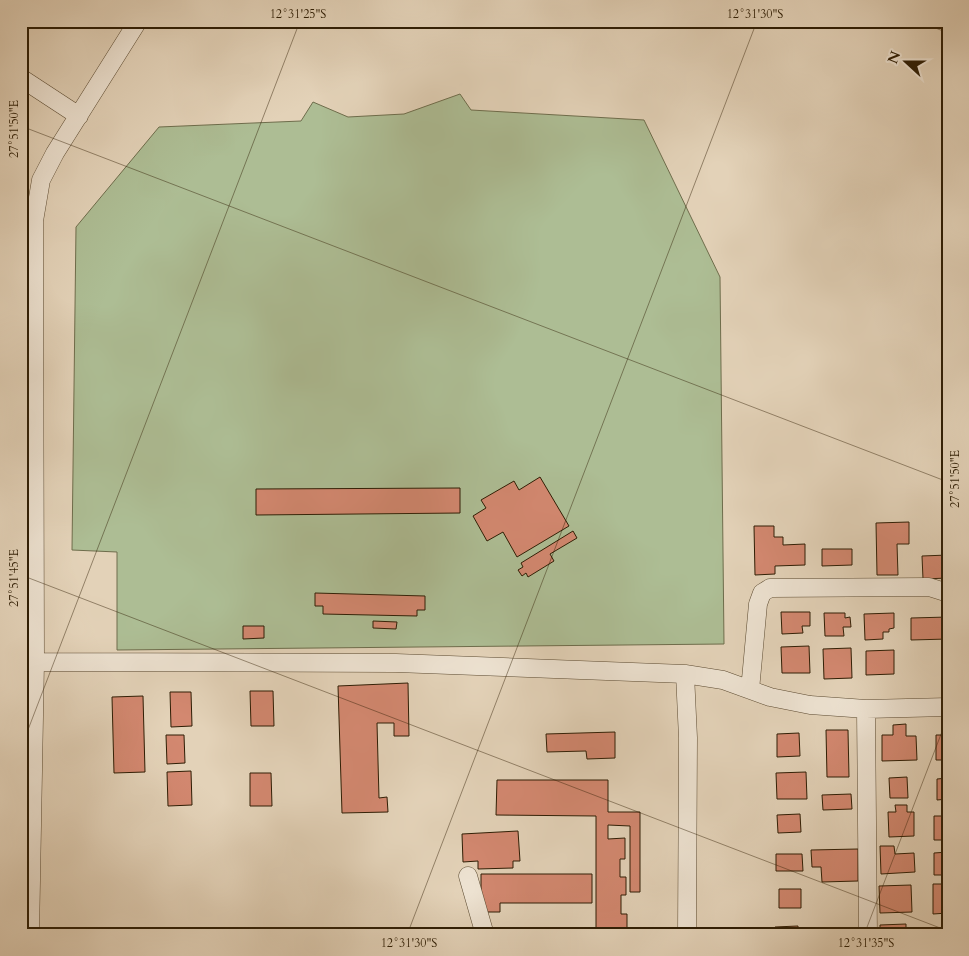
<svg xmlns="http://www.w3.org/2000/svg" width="969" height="956" viewBox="0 0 969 956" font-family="Cardo,serif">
<rect width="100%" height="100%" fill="#e3d2b8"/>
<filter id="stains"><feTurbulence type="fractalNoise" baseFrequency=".004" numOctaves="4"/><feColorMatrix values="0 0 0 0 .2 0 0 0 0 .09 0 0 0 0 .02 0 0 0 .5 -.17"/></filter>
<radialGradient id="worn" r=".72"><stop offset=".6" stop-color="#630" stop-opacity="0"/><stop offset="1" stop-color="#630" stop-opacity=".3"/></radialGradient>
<path fill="#adbd94" stroke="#6e6d4c" d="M460,94L471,110L644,120L720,277L724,644L117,650V552L72,550L76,227L159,127L301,121L313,102L348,117L404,114Z"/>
<path fill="#d38870" stroke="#2e1d04" d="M540,477L569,526L517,557L503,532L487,541L473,516L486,508L481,500L514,481L519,490Z
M460,488V513L256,515V489Z
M909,522V544H897L898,575H877L876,523Z
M754,526H774V537H783V545L805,544V565L775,566V574L755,575Z
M573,531L577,538L550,554L554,561L528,577L526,573L522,576L518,570L523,567L521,563Z
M822,549H852V565L822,566Z
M948,555V578L923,579L922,556Z
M315,593L425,596V610H417V616L323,614V606H315Z
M781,612H810V626H802L803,633L782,634Z
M824,613H845V618L850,617L851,627H843L844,636H825Z
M894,613V628L889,629V632H883V639L865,640L864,614Z
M948,617V639L911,640V618Z
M373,621L397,622L396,629L373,628Z
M243,626H264V638L243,639Z
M809,646L810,673H782L781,647Z
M851,648L852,678L824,679L823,649Z
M894,650V674L866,675V651Z
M408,683L409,736H394V723H377L379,798L387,797L388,812L342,813L338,686Z
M250,691H273L274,726H251Z
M170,692H191L192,726L171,727Z
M143,696L145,772L114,773L112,697Z
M945,722H948V730H945Z
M906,724V736H916L917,760L882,761V735H893V725Z
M826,730H848L849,777H827Z
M615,732V758L587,759L586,751L547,752L546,734Z
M799,733L800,756L777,757V734Z
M166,735H184L185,763L167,764Z
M936,735H948V760H936Z
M191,771L192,805L168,806L167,772Z
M806,772L807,799H777L776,773Z
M250,773H271L272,806H250Z
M907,777L908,798H890L889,778Z
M948,778V799L937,800V779Z
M497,780H608V812H640V892H630V826L608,825V839L625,838V859H620V877H626V895H621V914H627V934L638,935H596V816L496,815Z
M851,794L852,809L823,810L822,795Z
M895,805H907V812H914V836L889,837L888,812H896Z
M800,814L801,832L778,833L777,815Z
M934,816H948V840H934Z
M518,831L520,861H513V868L478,869V861L463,862L462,834Z
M880,846H894L895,854L914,853L915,872L881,874Z
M858,849V881L822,882L821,867H812L811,850Z
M948,852V875H934V853Z
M776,854H802L803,871H776Z
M481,874H592V903H500V912H481Z
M933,884H948V913L933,914Z
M911,885L912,912L880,913L879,886Z
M779,889H801V908H779Z
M906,924V935H880V925Z
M798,926V935H765H775V927Z
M948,932V935H932V933Z"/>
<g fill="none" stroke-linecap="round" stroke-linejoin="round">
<g stroke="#5b4a31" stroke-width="19">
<path id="minor" d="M21,78L79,116
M35,662L396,663L685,674L688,738L687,935
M685,674L723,680L770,697L810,705L866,709L948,707
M750,690L758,604L762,593L770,588L929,587L948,593
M866,709L868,935
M468,876L485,935
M30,935L35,662L34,221L41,180L55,153L138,21"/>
</g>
<use href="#minor" stroke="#ede2d1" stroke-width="18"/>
</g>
<path fill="none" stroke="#2e1d04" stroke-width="1" stroke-opacity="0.45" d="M918,21L948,33M21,126L948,482M21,575L948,931M21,748L300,21M407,935L757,21M864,935L948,716"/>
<rect width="969" height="956" fill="none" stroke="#e3d2b8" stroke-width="55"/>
<g transform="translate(906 62) rotate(291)" stroke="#ede2d1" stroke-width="4" paint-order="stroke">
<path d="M0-4L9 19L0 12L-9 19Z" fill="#2e1d04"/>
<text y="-8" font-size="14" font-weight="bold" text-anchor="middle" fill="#2e1d04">N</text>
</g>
<rect x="28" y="28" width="914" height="900" fill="none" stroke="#2e1d04" stroke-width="2"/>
<g font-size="12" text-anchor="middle" fill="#2e1d04">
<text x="298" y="18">12°31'25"S</text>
<text x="755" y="18">12°31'30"S</text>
<text transform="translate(14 129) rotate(-90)" y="4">27°51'50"E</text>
<text transform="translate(955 479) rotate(-90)" y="4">27°51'50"E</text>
<text transform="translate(14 578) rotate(-90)" y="4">27°51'45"E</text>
<text x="409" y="947">12°31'30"S</text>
<text x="866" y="947">12°31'35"S</text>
</g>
<rect width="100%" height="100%" filter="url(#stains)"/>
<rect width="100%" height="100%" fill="url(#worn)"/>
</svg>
